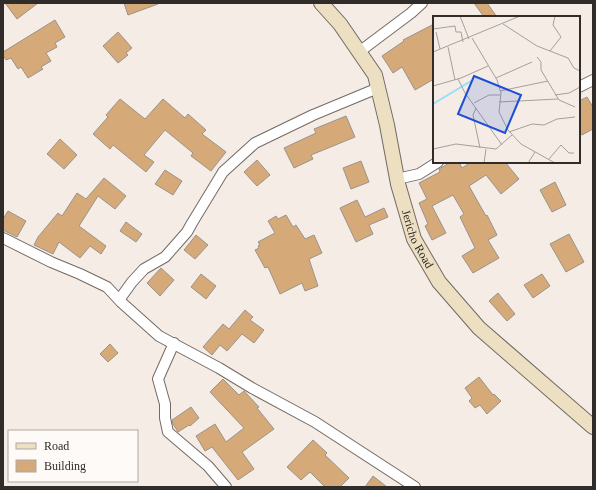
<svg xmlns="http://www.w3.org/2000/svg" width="596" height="490" viewBox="0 0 596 490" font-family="'Times New Roman',serif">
<rect width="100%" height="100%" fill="#f5ece6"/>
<path fill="#d5aa78" stroke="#9a938c" d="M5,3H38L17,19Z
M124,3H158V4L128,15Z
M474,3H487L497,17H484Z
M55,20L65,37L55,43L57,47L46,53L51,61L41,67L43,69L28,78L21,67L18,69L11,58L6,60L3,55V52Z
M434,24V79L415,90L402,67L393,73L382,56L404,41L403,40Z
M118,32L132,48L126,53L128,55L118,63L103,46Z
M587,97L593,107V129L582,135L579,130V101Z
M120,99L145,119L163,99L185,118L188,114L206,130L202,134L226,152L211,171L191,156L193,153L165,130L144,155L154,162L146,172L113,145L110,149L93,134L108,117L106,115Z
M346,116L355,137L311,155L313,159L294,168L284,148L316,133L314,129Z
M60,139L77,155L64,169L47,154Z
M257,160L270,175L257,186L244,172Z
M361,161L369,182L351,189L343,168Z
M451,162H459L462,168L471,162H505L519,179L501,194L486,175L469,186L486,216L487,215L497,235L488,240L499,258L473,273L462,256L475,248L460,217L464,214L453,195L432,206L446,233L432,240L425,226L428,224L419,203L427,199L419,183L440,172L439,169Z
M165,170L182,181L173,195L155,184Z
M104,178L126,196L115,209L98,196L79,226L106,246L101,254L90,246L80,258L59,242L53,254L34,245L38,237L58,213L62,216L77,193L86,199Z
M555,182L566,205L552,212L540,190Z
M357,200L365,217L384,208L388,217L369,225L373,234L356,242L340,208Z
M8,211L26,221L17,237L3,230V219Z
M286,215L293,227L296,225L305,239L314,235L322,253L309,259L318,286L305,291L302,283L280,294L268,267L265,268L255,250L259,248L258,246L260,245L258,242L275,233L268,221L276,216L278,219Z
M126,222L142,234L136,242L120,231Z
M569,234L584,262L566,272L550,244Z
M196,235L208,245L195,259L184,250Z
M161,268L174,280L160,296L147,283Z
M201,274L216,286L206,299L191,287Z
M542,274L550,286L533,298L524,285Z
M498,293L515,314L507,321L489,301Z
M245,310L253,317L250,320L264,330L254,343L242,334L227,351L220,345L212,355L203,347L223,324L229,329Z
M110,344L118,353L108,362L100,354Z
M479,377L493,395L494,394L501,401L487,414L480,405L475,408L469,401L472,398L465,388Z
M223,379L239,395L244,391L259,407L257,408L274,429L242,452L254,469L238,480L212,447L205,451L196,436L215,424L226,442L244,428L210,392Z
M191,407L199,418L190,426L189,425L178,432L173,424L172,420Z
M313,440L327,453L325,455L349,478L340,487H325L310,472L301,480L287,467Z
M373,476L387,487H365Z"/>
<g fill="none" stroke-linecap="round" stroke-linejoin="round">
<g stroke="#736a65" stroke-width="12">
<path id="street" d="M359,52L411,13L422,3
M579,87L593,80
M397,179L419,174L438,162
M3,238L51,262L80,274L107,287L121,302L159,336L219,368L252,388L315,422L415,487
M119,300L132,282L144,269L165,257L187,232L192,223L223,172L255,143L313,115L378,88
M174,343L158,379L165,404V418L168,432L208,466L226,487"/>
</g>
<g stroke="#736a65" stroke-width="16">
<g id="secondary">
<path id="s1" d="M321,3L340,24L375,75L387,125L398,184L414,239L439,282L479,328L593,427"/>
</g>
</g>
<use href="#street" stroke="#fff" stroke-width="10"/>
<use href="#secondary" stroke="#ecdfc2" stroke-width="14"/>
</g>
<g text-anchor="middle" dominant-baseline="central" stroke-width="4" stroke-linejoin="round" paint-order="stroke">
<g font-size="12" fill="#302c2a" stroke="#fefaf8">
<text stroke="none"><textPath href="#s1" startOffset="260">Jericho Road</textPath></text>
</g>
</g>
<g transform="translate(433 16)">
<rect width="147" height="147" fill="#f5ece6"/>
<path fill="none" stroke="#95dffa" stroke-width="2" d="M0,88L38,65"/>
<path fill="none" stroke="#a69f9b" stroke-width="1" d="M27,0L36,23M70,8L104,30L135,42L141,52L147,55M0,13L22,10L23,16H28L30,26M3,16L7,33M39,22L64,64L68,77L66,96L75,114L88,128L122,147M15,31L22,64M117,35L128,21L120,9L122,0M0,36L87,0M104,41L108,46V54L126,84L142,91M63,62L99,46M25,63L32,77L69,129M0,70L28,62L55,50M67,75L115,65M122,79L136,77L147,71M66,86L125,83M41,87L56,79H67M43,92L40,99L47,132M76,116L99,108L111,109L124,103L142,101M0,133L23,128L63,133L79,119M116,143L128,129L136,137H141M51,147L53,133M95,147L102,136"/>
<path fill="#1d4ed8" fill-opacity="0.15" stroke="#1d4ed8" stroke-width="2" d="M41,60L88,79L72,117L25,98Z"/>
<rect width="147" height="147" fill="none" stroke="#302c2a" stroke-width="2"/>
</g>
<rect width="596" height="490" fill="none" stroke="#302c2a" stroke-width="8"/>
<rect x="8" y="430" width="130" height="52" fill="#fefaf8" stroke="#aca8a6"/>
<rect x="16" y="443" width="20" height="6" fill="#ecdfc2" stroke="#aca8a6"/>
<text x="44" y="450" font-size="12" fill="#302c2a">Road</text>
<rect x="16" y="460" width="20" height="12" fill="#d5aa78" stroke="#aca8a6"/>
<text x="44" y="470" font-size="12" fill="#302c2a">Building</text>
</svg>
